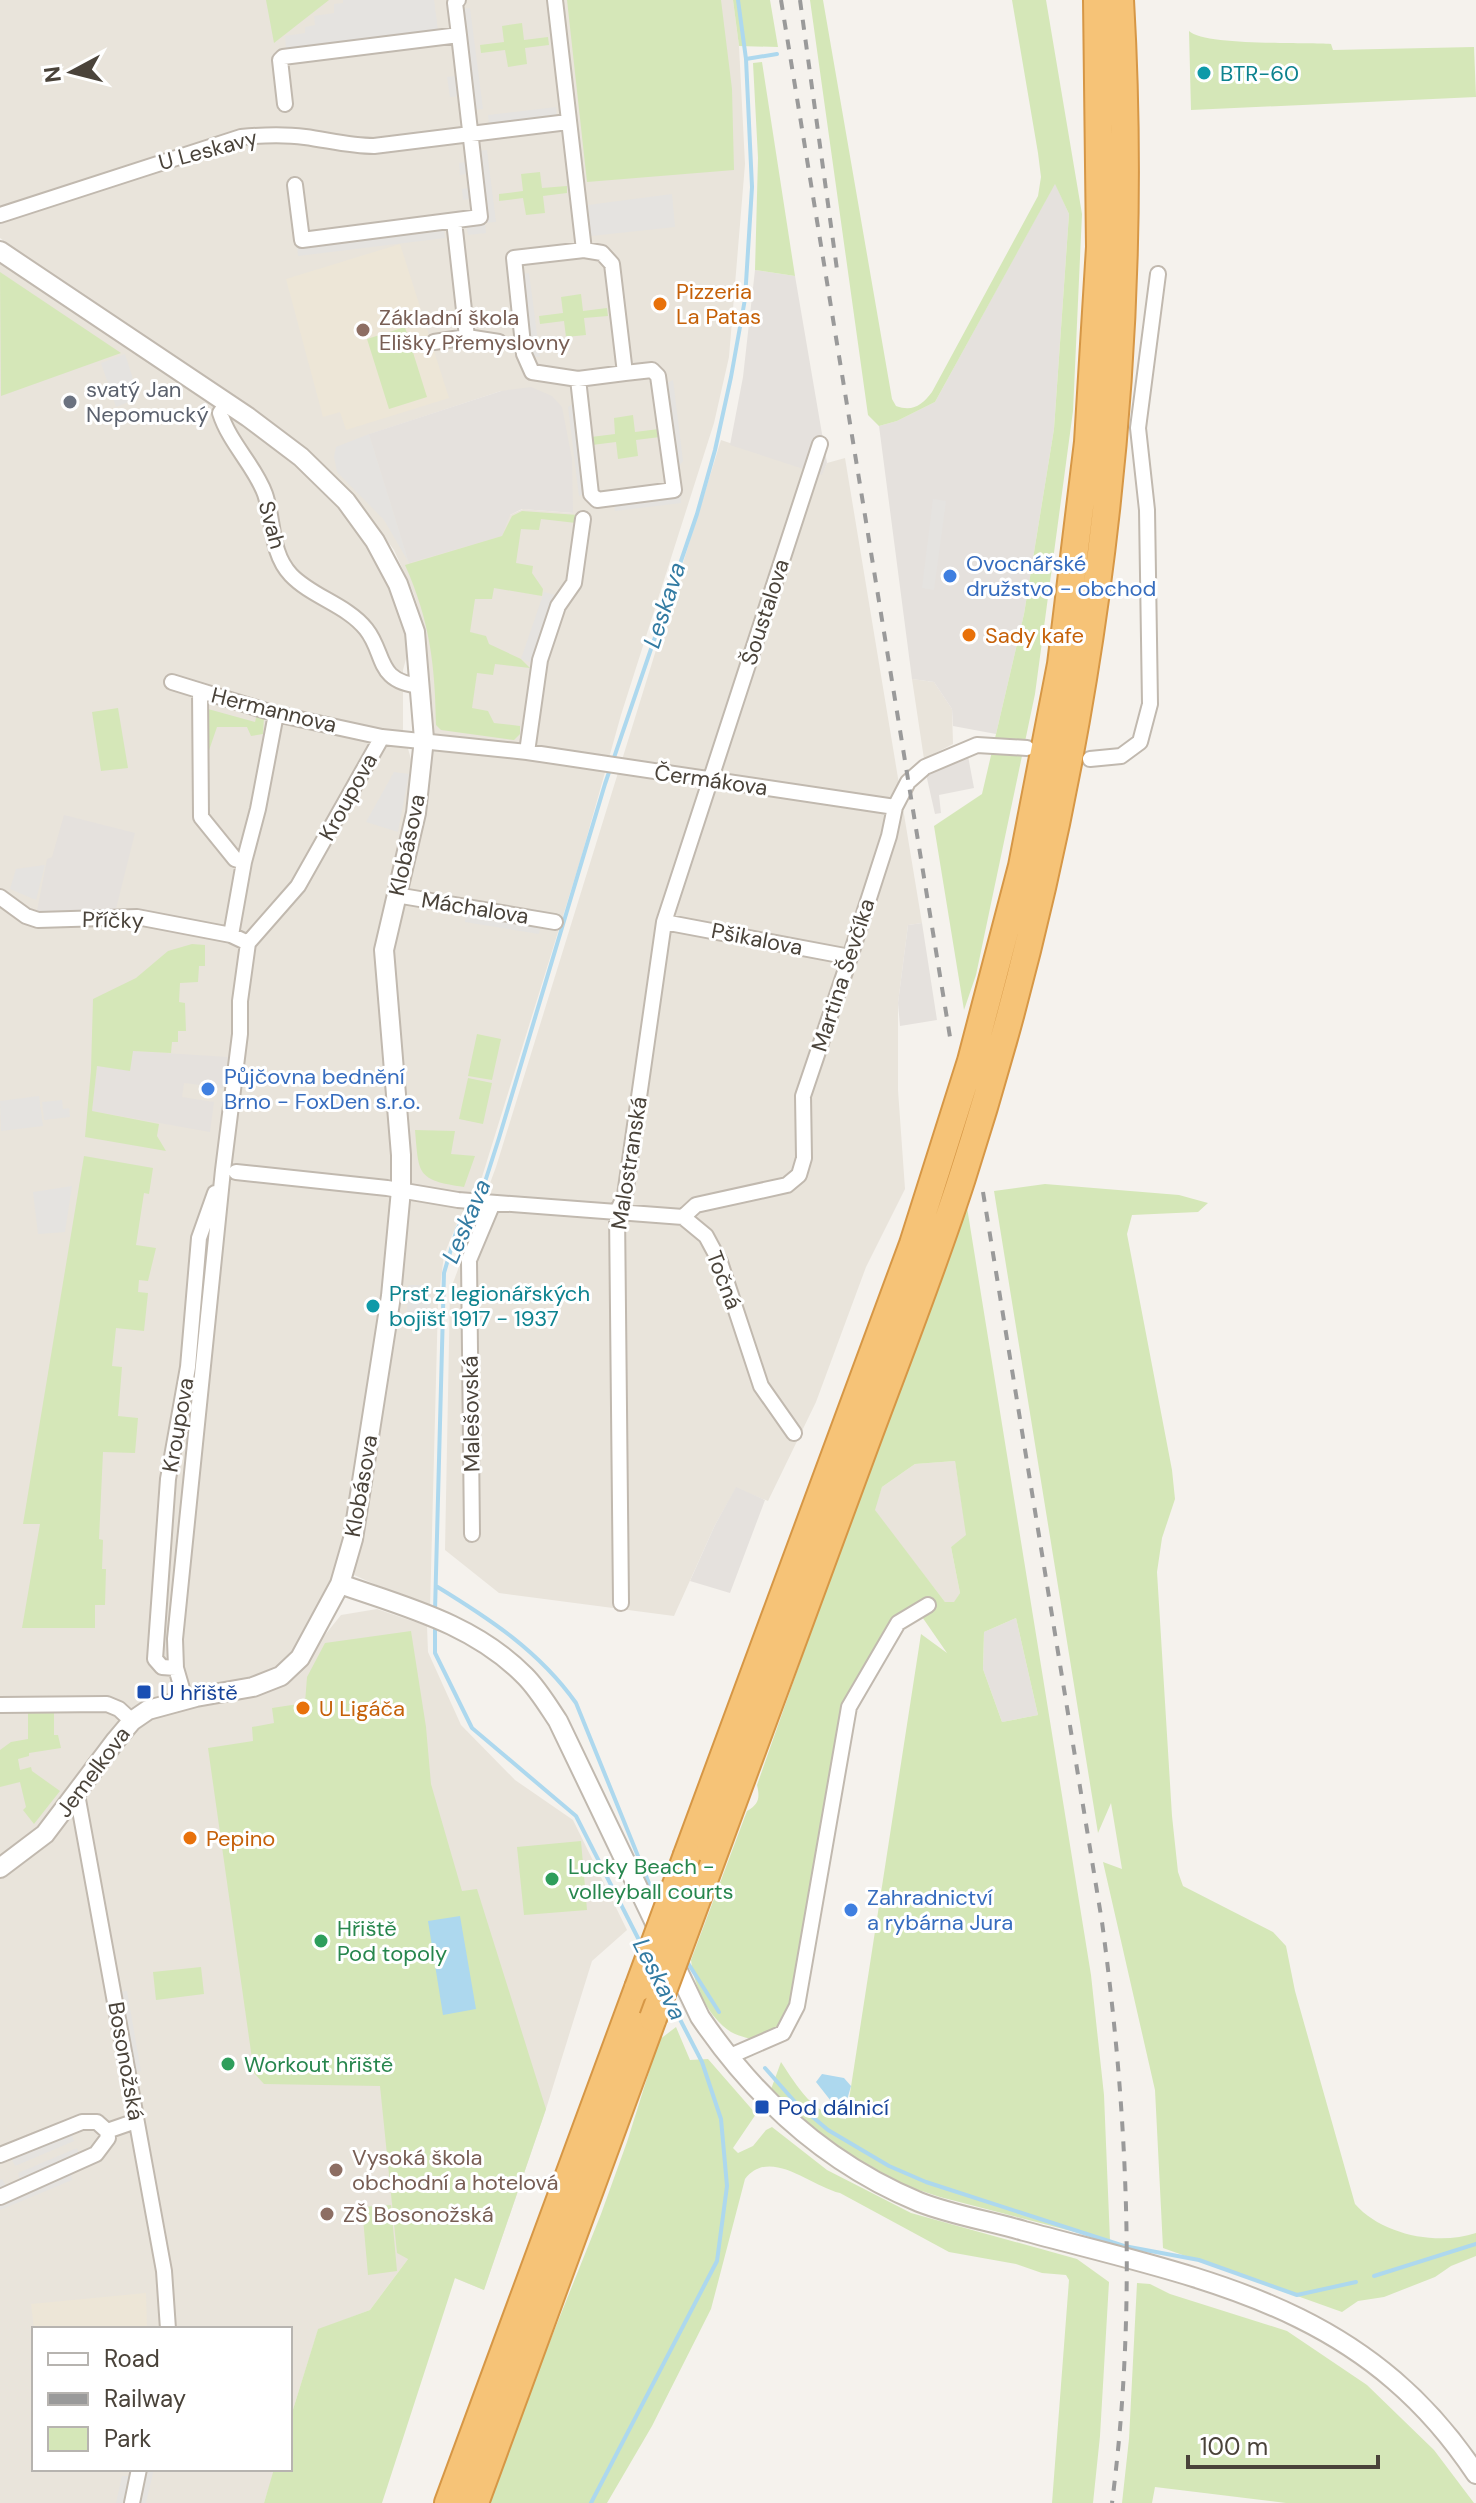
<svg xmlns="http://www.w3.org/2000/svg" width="1476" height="2503" viewBox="0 0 1476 2503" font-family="'DM Sans',sans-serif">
<rect width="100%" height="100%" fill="#f5f2ed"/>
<path fill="#e9e4db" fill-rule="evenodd" d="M0,0H733L739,46L745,164L729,357L714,423L621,715L581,858L482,1177L458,1221L444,1255L438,1303L430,1609L354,1575L392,1353L404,1230L391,974L396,928L430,764L433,710L418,607L413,592L394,550L363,508L321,464L257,415L39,267L0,238ZM501,391L573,513H572L523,509L510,515L370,434Z
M0,261L267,442L314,478L350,518L378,564L399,612L409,648L403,670V730L412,763L396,876L379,964L392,1129L391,1223L378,1351L346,1537L329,1586L303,1638L285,1664L251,1679L155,1697L123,1721L32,1836L0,1860ZM52,858L115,912L91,911L56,915Z
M721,440L822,474L827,463L845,458L922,923L908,925L898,1003V1090L905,1189L866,1267L816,1402L768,1501L736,1488L715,1525L674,1616L499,1593L445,1550L450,1291L496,1167Z
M912,679L934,682L952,709L953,744L924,759Z
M955,1461L967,1536L951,1547L960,1593L954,1603L945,1602L874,1510L882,1487L915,1464Z
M377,1609L427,1626L428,1652L461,1725L515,1780L573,1820L627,1930L592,1961L546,2109L484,2290L408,2259L370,2310L318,2330L290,2419V2329H34V2469H275L264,2503H0V1878L42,1846L128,1737L159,1714L240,1700L288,1681L341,1615Z"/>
<path fill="#e5e1dd" d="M1055,183L1069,214L1054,429L1024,614L996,734L953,726L952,709L934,682L912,679L879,426L897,421L935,402Z
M755,270L795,276L827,463L822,475L730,445L743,377Z
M531,387L552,396L562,407L572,459L573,513L522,509L510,515L502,536L409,563L369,434L501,391Z
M968,756L974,788L939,795L941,813L935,814L926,774Z
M64,815L135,833L115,913L91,911L44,915L37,911L47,859L52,857Z
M922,923L937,1020L900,1026L898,1003L908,925Z
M133,1051L228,1057L223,1088L184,1083L182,1097L214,1102L210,1132L92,1111L97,1066Z
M736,1487L765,1500L730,1593L690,1581L715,1525Z
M1016,1618L1038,1715L1002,1722L983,1669L984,1632Z"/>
<path fill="#ede6d7" d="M400,244L449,398L346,430L340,412L323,417L286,279Z
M146,2293L147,2329H34L31,2304Z"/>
<path fill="#d5e7b8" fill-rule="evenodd" d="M266,0H329L274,43Z
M567,0H721L732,89L734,170L587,182Z
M733,0H770L778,47L739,46Z
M810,0H823L892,399L896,406C913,412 922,405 932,392L1038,196L1041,177L1038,153L1012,0H1046L1082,214L1073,411L1035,694L976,975L964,1010L934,826L982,794L1024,614L1054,429L1069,214L1055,184L935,402L897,421L879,426L868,415Z
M522,23L524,40L548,37L549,45L525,48L527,64L508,67L505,50L481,53L480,45L504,42L502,26Z
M1189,31C1204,46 1304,42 1331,44L1333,50L1474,47L1476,97L1191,110Z
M762,62L795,276L755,270L758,158L753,63Z
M540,172L542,188L567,186V193L543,196L545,213L526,215L523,198L499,201V194L523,191L521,174Z
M0,272L121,353L1,396Z
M581,294L583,311L607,308L608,316L584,318L586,335L566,337L564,321L540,324L539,316L563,313L561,297Z
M405,327L427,397L389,409L367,339Z
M633,415L635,432L659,429L660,437L636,440L638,456L618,459L616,442L592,445L591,437L615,434L614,418Z
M522,511L578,515L576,523L541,519L539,530L521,529L516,563L533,566L532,573L543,589L542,596L494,588L492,599H475L470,632L486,636L489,644L521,659L530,668L495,664L493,675L477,673L472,708L488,711L494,723L520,726V734L514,740L441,730L436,725C435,665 430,621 405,565L502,536L512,516Z
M210,701L208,709L255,722L257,714L264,717L263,734L251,736L247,727H217L205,762V704Z
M118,708L128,768L101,771L92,712Z
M192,944L205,945V966H199L198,982L180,983L179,1002L185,1003L186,1031H178V1042H172L171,1053L133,1051L130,1071L97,1066L92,1111L159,1124L157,1136L166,1151L85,1137L91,1070L93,999L136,978L168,951Z
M477,1034L501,1039L492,1080L468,1076Z
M468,1078L492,1083L483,1124L459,1119Z
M415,1130L455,1131L451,1154L475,1156L464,1187C416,1180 419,1174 415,1130Z
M84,1156L153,1168L149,1194L144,1193L136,1245L156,1248L148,1281L139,1280L138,1292L148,1293L144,1331L116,1328L112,1366L122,1367L118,1416L138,1418L135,1453L103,1452L99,1539L103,1540L102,1569H106L105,1605H95V1628H22L40,1524H23Z
M1045,1184L1179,1195L1208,1203L1198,1212L1132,1215L1127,1234L1172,1470L1175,1499L1162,1538L1157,1572L1172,1816L1178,1872L1183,1886L1273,1932L1286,1946L1295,1991L1355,2204C1382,2235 1438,2246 1476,2233V2256L1451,2266L1435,2277L1384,2297L1358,2301L1342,2312L1163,2248L1155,2090L1103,1862L1122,1869L1111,1803L1098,1833L994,1191Z
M965,1195L1091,1975L1104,2095L1110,2241L940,2197L903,2185L836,2146L770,2092L781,2062C797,2086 814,2116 846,2119L921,1634L947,1653L918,1611L898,1623L849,1707L797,2006L783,2033L762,2042C752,2039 740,2037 731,2032C708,2017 694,1986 691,1960L747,1811C759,1804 760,1798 757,1785ZM955,1461L966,1535L951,1547L960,1593L954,1602H945L875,1510L882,1487L915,1464ZM1016,1618L1038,1715L1002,1722L983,1669L984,1632Z
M411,1631L426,1727L431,1784L462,1891L477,1889L546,2109L484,2290L455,2278L382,2503H264L274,2469H290V2419L318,2329L370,2310L408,2259L397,2253L380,2086L264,2084L254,2073L208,1748L253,1741L252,1727L274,1723L272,1708L305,1703L307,1677L325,1643Z
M28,1712H54V1735H58L61,1748L29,1753V1756L18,1759L20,1770L31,1767L32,1771L60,1791L34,1824L23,1810L26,1807L20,1782L0,1787V1750L11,1742L28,1739Z
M581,1841L587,1910L524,1915L517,1847Z
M201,1967L204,1994L156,2000L153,1972Z
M676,2027L690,2060L708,2059L756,2114L733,2148L738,2153L753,2146L766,2130L772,2127L827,2170L911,2213L1077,2259L1109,2282L1100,2436L1093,2503H1052L1069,2280L1066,2275L1042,2273L1016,2264L949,2252L840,2193C809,2185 770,2147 745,2179L711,2309L652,2426L607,2503H480L528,2396L601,2214L627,2142L659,2040Z
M391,2205L397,2271L368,2275L362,2207Z
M1137,2283L1150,2284L1170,2294L1287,2331L1367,2385L1434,2450L1474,2503H1286L1155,2487L1152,2503H1122L1129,2439Z"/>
<path fill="#e5e3e0" d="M343,0H434L438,30L286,49L285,36L305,33V27L315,25L314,16L334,13V4L343,3Z
M470,8L483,109L474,110L472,95L450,97L447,77L469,74L460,9Z
M556,107L557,117L489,125L488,115Z
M487,150L496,222L485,223L486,233L468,235L466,224L486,221L483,197L463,200L462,189L482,186L480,172L460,175L459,163L480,160L479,151Z
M672,194L675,227L591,236L588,205Z
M444,228L445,238L298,256L297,246Z
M529,273L540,357L530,356L519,274Z
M125,354L139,398L116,407L101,363Z
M673,380L683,461L677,469L665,384Z
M576,402L587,492L579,496L568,407Z
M369,434L409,563L384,520L337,472L334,457L336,447Z
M680,493L681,503L615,511L614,504Z
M933,499L946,501L934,590L922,588Z
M544,592L555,595L532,663L521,659Z
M394,772L409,774L398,832L366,822Z
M45,865L36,900L10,889L16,869Z
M467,907L542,919L539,934L465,922Z
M39,1096L43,1126L1,1131L0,1101Z
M62,1100L63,1109L69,1108L70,1117L44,1120L42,1102Z
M72,1186L65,1232L38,1234L33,1192Z
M408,1285H431L430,1314L407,1313Z
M127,1991L141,2071L133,2072L119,1992Z
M71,2133L74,2141L15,2166L11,2158L0,2163V2150Z
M77,2148L80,2156L71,2172L72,2180L0,2210V2180L2,2179L7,2187L20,2181L18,2173Z
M133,2469H154L146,2503H116L122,2476H131Z"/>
<path fill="#add8ee" d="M460,1916L476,2009L443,2015L428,1921Z
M822,2074L844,2078L851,2086L847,2100L838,2110L816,2082Z"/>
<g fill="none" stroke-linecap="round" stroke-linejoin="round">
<path stroke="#add8ee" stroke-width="4" d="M746,59L777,54
M476,1198L484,1185L499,1138L605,784L697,514L715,450L731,377L745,299L752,187L746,59L738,0
M436,1586C490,1619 539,1651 576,1703L657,1903
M435,1611L444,1273L457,1229L471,1206
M435,1624V1653L472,1728L576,1816L642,1946
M686,1960L719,2012
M765,2068L795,2102L828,2130L889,2166L926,2182L1124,2246L1199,2260L1297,2295L1356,2282
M1374,2276L1476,2244
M591,2503L717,2261L727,2186L721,2119L702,2062L670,2000"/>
<g stroke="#c1b9af" stroke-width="18">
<path id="minor" d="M458,0L455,3L459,35
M555,0L584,250L602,253L612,264L625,373L652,370L658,376L674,490L597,500L591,494L578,379
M285,104L280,60L283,57L459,35L480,217L302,240L295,185
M0,215L241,137C263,135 283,134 305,137C328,140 350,146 374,146L568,122
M584,250L514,258L524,354L532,372L578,379L625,373
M467,337L499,342
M434,342L467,337L454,221
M227,403L220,413C230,444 255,466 265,494C274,520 270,553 291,575C312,597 347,605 366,629C386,654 375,682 421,686
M172,682L276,714L382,737L527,752L895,807
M200,691L201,817L235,859L244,862
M527,752L540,660L558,606L574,583L583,519
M1090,759L1121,756L1140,742L1150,704L1147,510L1138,428L1158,274
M396,895L555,922
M0,897L26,916L38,920L137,917L231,935L248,943
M664,922L850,957
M231,935L244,862L258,809L276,714
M236,1172L387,1188L458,1200L683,1217L706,1236L720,1262L761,1386L794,1433
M683,1217L696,1205L787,1185L799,1175L804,1158L803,1096L850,957L889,836L895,807L908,782L925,767L977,745L1027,748
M472,1534L469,1260L493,1203
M621,1603L617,1212L625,1195L664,922L820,444
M176,1668L162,1667L155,1659L168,1479L188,1367L199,1238L215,1193
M185,1699L176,1668L175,1639L223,1170L240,1034V1001L248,943L298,886L382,737
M0,1705L107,1704L119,1709L132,1721
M77,1794L164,2271L168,2329
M728,2057L783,2033L797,2006L849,1707L898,1623L928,1605
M107,2131L136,2121
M0,2155L82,2122H97L107,2131
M0,2197L96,2154L108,2138L107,2131
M132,2503L139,2469"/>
</g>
<g stroke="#c1b9af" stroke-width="22">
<path id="tertiary" d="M0,251L248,417L301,457L346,501L375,541L398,584L415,632L424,739L416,813L384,950L401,1155V1190L391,1296L353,1539L340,1584L300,1658L281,1676L253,1687L196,1697L148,1710L132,1721L116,1740L45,1834L0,1868
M340,1584C406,1607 474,1624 525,1676C538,1689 548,1706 558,1721L700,2017C755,2098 827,2164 919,2202C952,2215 990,2221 1024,2231C1206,2280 1364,2305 1476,2474"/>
</g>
<g stroke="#d69746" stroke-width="30">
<path id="motorway" d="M687,1855L913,1244L971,1061L1022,866L1061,664L1088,442L1100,247L1097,0
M702,1886C756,1739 811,1592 865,1445C898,1356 933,1268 962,1178C1084,800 1143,397 1120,0
M448,2503L638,1988
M475,2503L653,2018"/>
</g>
<use href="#minor" stroke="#fff" stroke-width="14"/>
<use href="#tertiary" stroke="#fff" stroke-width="18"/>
<use href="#motorway" stroke="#f6c377" stroke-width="26"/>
<path stroke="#9a9a9a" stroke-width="4" stroke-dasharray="10 10" stroke-linecap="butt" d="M781,0L950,1037
M800,0L838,277
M983,1192L1102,1922C1128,2115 1137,2309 1112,2503"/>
<g stroke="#d69746" stroke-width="30" stroke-linecap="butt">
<path id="motorway-bridge" d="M638,1988L687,1855
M653,2018L702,1886"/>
</g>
<use href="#motorway-bridge" stroke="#f6c377" stroke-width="26"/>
</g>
<g fill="#0f9aa8" stroke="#fff" stroke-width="3">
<circle cx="1204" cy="73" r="8"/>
<circle cx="373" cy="1306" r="8"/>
</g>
<g fill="#e8710a" stroke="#fff" stroke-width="3">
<circle cx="660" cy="304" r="8"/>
<circle cx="969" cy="635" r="8"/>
<circle cx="303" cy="1708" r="8"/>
<circle cx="190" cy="1838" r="8"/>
</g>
<g fill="#8d6e63" stroke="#fff" stroke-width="3">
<circle cx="363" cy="330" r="8"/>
<circle cx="336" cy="2170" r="8"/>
<circle cx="327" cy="2214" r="8"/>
</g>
<circle fill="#6b7280" stroke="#fff" stroke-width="3" cx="70" cy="402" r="8"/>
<g fill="#3f7fe0" stroke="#fff" stroke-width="3">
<circle cx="950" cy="576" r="8"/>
<circle cx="208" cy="1089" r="8"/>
<circle cx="851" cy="1910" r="8"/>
</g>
<g fill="#1a4fb4" stroke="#fff" stroke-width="3">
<rect x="136" y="1684" width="16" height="16" rx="4"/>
<rect x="754" y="2099" width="16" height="16" rx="4"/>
</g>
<g fill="#2e9e5b" stroke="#fff" stroke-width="3">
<circle cx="552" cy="1879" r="8"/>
<circle cx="321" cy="1941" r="8"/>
<circle cx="228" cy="2064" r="8"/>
</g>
<g text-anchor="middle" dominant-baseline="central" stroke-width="6" stroke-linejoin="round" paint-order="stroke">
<g font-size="22" fill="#0d838f" stroke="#fff" text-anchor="start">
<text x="1220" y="73">BTR-60</text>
<text x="389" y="1293">Prsť z legionářských<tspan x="389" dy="25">bojišť 1917 - 1937</tspan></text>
</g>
<g font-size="22" fill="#4a433a" stroke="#fff">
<text transform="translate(208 150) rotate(-15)">U Leskavy</text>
<text transform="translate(272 525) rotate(75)">Svah</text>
<text transform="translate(765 612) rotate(-72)">Šoustalova</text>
<text transform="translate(274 710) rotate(14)">Hermannova</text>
<text transform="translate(711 780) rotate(8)">Čermákova</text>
<text transform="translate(348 797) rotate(-61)">Kroupova</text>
<text transform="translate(407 845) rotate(-78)">Klobásova</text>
<text transform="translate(475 908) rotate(9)">Máchalova</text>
<text transform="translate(113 920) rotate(1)">Příčky</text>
<text transform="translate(757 939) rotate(11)">Pšikalova</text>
<text transform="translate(843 975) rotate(-72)">Martina Ševčíka</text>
<text transform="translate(629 1163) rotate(-81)">Malostranská</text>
<text transform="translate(724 1280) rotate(69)">Točná</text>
<text transform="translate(471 1414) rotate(-91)">Malešovská</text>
<text transform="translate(178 1425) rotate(-80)">Kroupova</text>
<text transform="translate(361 1486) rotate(-80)">Klobásova</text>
<text transform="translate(93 1772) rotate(-53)">Jemelkova</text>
<text transform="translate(126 2061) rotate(80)">Bosonožská</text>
</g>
<g font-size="22" fill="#c56008" stroke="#fff" text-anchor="start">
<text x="676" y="291">Pizzeria<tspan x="676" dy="25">La Patas</tspan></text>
<text x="985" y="635">Sady kafe</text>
<text x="319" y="1708">U Ligáča</text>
<text x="206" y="1838">Pepino</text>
</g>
<g font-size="22" fill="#785e54" stroke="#fff" text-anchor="start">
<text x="379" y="317">Základní škola<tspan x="379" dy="25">Elišky Přemyslovny</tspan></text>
<text x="352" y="2157">Vysoká škola<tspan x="352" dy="25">obchodní a hotelová</tspan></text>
<text x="343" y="2214">ZŠ Bosonožská</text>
</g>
<g font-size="22" fill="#5b616d" stroke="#fff" text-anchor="start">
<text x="86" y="389">svatý Jan<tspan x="86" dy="25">Nepomucký</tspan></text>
</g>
<g font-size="22" fill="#366cbe" stroke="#fff" text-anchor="start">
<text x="966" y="563">Ovocnářské<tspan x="966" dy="25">družstvo - obchod</tspan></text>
<text x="224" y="1076">Půjčovna bednění<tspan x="224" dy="25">Brno - FoxDen s.r.o.</tspan></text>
<text x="867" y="1897">Zahradnictví<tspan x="867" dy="25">a rybárna Jura</tspan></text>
</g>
<g font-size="22" fill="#164399" stroke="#fff" text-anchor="start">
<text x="160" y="1692">U hřiště</text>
<text x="778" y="2107">Pod dálnicí</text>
</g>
<g font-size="22" fill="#27864d" stroke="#fff" text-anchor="start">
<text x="568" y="1866">Lucky Beach -<tspan x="568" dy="25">volleyball courts</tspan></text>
<text x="337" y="1928">Hřiště<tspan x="337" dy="25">Pod topoly</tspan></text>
<text x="244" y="2064">Workout hřiště</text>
</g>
<g font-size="24" font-style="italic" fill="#337ba2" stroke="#fff">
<text transform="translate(664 605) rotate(-72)">Leskava</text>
<text transform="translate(466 1221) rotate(-67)">Leskava</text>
<text transform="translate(660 1979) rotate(63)">Leskava</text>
</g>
</g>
<rect x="32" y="2327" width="260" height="144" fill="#ffffff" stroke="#b7b4b0" stroke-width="2"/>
<rect x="48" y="2353" width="40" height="12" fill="#ffffff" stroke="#b7b4b0" stroke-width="2"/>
<text x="104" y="2367" font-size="24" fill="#4a433a">Road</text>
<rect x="48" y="2393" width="40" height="12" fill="#9a9a9a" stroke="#b7b4b0" stroke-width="2"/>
<text x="104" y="2407" font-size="24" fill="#4a433a">Railway</text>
<rect x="48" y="2427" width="40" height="24" fill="#d5e7b8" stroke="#b7b4b0" stroke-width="2"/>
<text x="104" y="2447" font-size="24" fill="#4a433a">Park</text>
<g transform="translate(72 72) rotate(263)" stroke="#ffffff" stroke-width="6" paint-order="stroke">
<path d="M0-6L14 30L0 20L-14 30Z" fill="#4a433a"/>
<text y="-12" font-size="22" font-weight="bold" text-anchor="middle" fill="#4a433a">N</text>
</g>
<path d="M1188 2455v12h190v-12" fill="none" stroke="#4a433a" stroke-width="4"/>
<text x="1200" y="2455" font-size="24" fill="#4a433a" stroke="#ffffff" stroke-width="6" paint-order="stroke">100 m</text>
</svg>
